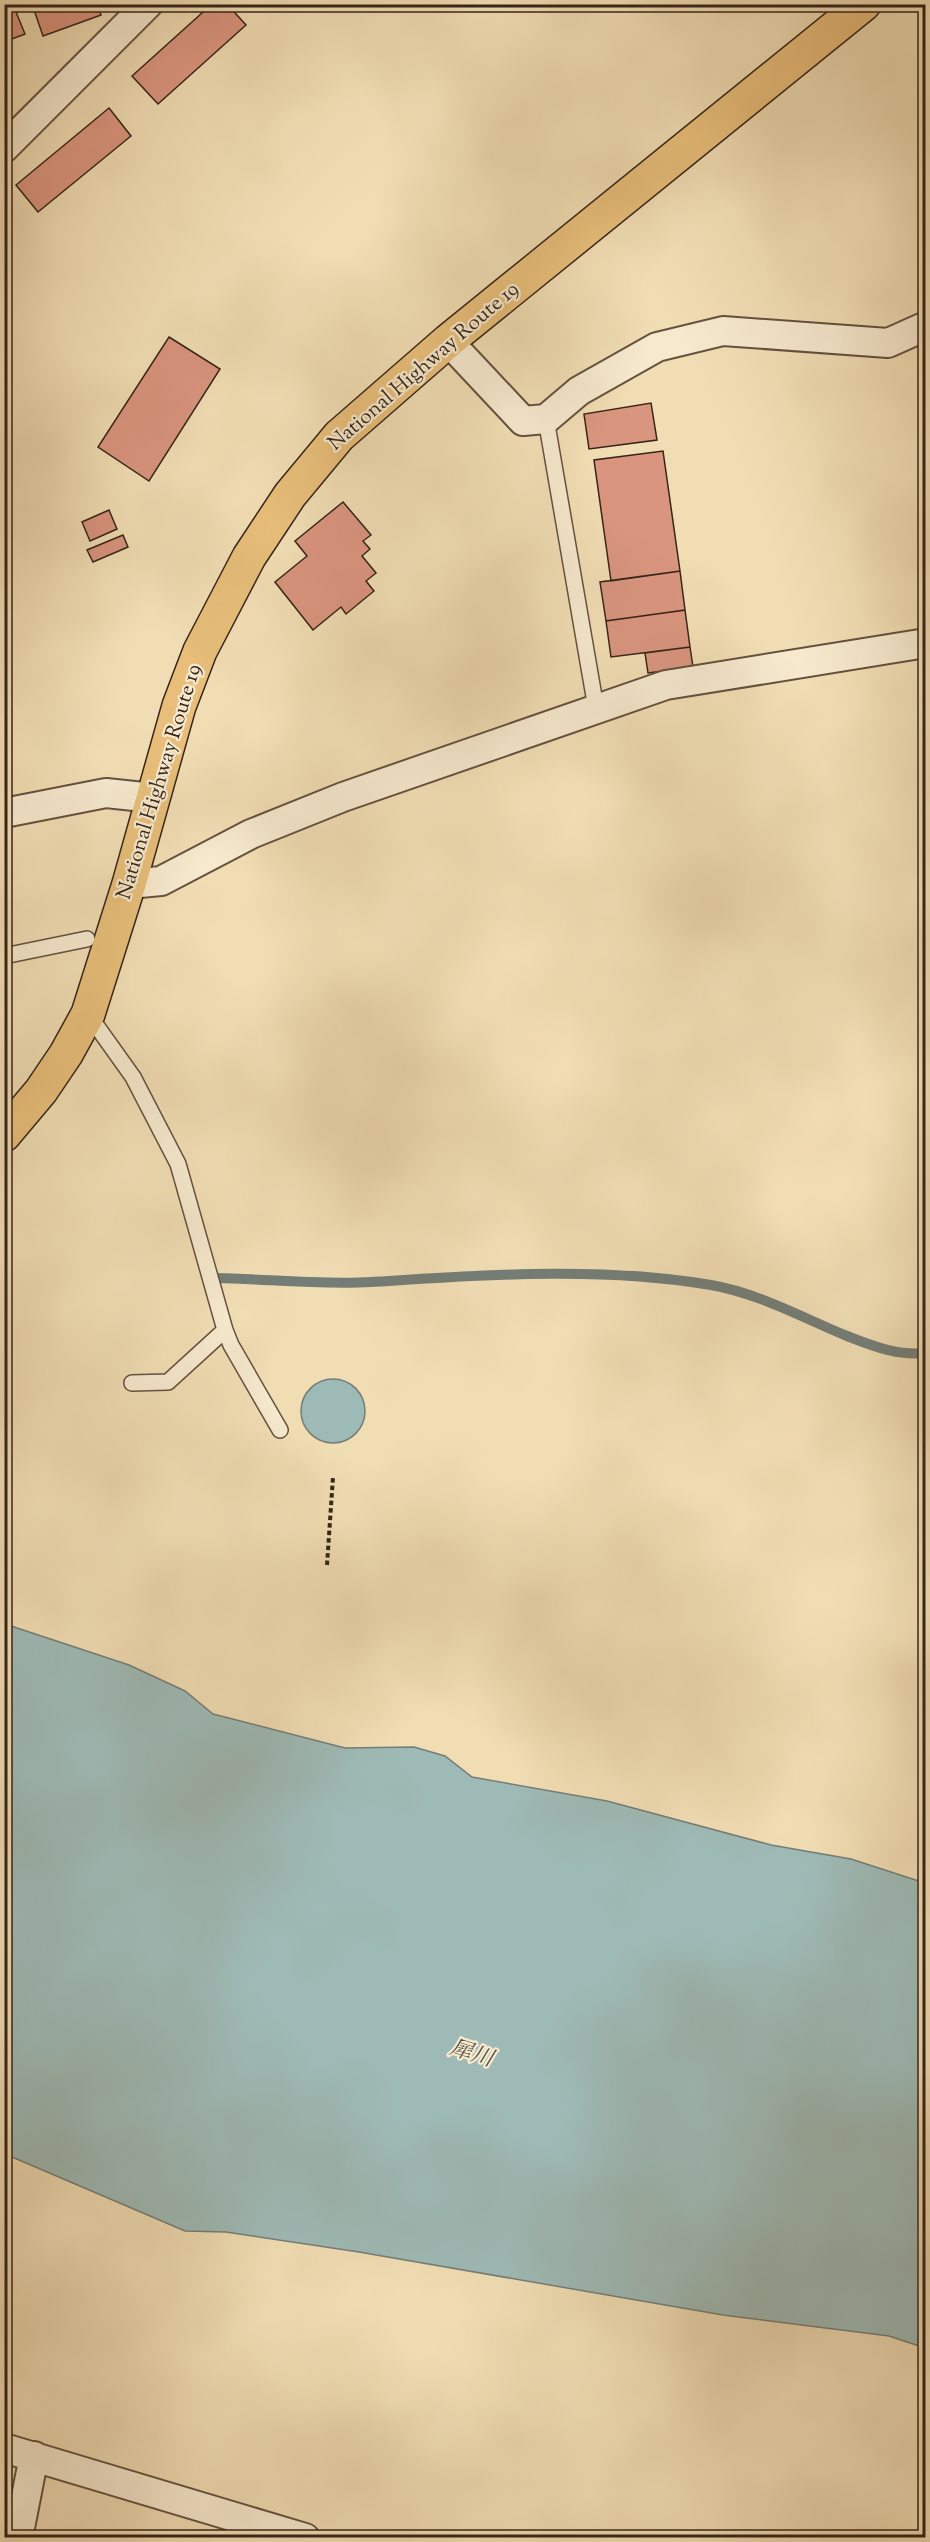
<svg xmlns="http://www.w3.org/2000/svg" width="930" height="2542" viewBox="0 0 930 2542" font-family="'Sorts Mill Goudy','Noto Serif JP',serif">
<rect width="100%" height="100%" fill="#f1ddb4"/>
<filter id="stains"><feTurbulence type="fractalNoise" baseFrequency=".00333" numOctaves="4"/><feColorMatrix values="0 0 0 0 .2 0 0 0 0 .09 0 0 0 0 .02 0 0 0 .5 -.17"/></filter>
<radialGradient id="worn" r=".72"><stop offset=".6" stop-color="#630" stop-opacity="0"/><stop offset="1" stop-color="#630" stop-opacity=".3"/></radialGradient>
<path fill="#9ebab6" stroke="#747e77" stroke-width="1.5" d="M301 1411a32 32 0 1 1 64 0a32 32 0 1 1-64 0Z
M5,1624L129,1665L185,1691L213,1714L345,1748L414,1747L445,1756L472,1777L607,1801L771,1845L851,1859L925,1883V2348L889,2336L723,2315L359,2252L226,2232L185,2231L5,2154Z"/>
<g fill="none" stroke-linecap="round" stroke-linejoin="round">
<path stroke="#747e77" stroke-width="10" d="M216,1278C267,1279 320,1285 371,1282C484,1275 599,1266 711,1285C758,1293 803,1318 847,1336C873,1346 897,1356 926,1353"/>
</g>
<path fill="#da957f" stroke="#352418" stroke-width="1.5" d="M4,4H18L21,11L16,12L25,34L4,42Z
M32,4H97L101,15L43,36Z
M212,4H227L246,25L158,104L132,76Z
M109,108L131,136L38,212L16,185Z
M169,337L220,369L149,481L98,447Z
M651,403L657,440L589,449L584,414Z
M663,451L680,571L611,581L594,460Z
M343,502L371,535L363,541L370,549L362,556L376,573L366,581L374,591L346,614L341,607L313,630L275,582L307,556L295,541Z
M109,510L117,529L90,541L82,522Z
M123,535L128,547L93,562L87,550Z
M680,571L685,610L606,621L600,582Z
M685,610L690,647L611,657L606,621Z
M690,647L693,667L648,673L645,653Z"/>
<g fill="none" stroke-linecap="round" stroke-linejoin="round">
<g stroke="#64523f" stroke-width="18">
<path id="lane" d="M546,419L596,708
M4,956L87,939
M88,1014L133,1077L178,1164L225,1330L231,1345L280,1430
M132,1383L168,1382L225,1330"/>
</g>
<g stroke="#64523f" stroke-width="32">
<path id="street" d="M4,148L148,4
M448,341L523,421L546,419L579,391L657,347L723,331L888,343L926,326
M4,813L106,793L153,798
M129,884L161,881L251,834L343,797L666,685L926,643
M4,2448L305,2538
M18,2538L34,2456"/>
</g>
<g stroke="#352418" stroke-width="36">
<path id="highway" d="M4,1135L41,1091L66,1054L88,1014L129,884L179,706L200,651L249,557L290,495L339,436L448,341L864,4"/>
</g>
<path stroke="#352418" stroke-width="4" stroke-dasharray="4.5 3" stroke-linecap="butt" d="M327,1565L333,1477"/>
<use href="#lane" stroke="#f6e9ce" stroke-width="15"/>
<use href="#street" stroke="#f6e9ce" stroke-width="28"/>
<use href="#highway" stroke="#e8be7a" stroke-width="33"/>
</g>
<g text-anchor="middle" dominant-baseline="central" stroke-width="4.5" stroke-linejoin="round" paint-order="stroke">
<g font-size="21" fill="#352418" stroke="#f6e9ce">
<text transform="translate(424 367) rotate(-41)">National Highway Route 19</text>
<text transform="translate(160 782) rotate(-73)">National Highway Route 19</text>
</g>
<g font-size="22" font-style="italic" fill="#545147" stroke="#f6e9ce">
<text transform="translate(471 2055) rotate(17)">犀川</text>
</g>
</g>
<rect width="930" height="2542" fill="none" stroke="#f1ddb4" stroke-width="24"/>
<rect x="6" y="6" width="918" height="2530" fill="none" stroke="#352418" stroke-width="3"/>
<rect x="12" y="12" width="906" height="2518" fill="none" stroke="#352418" stroke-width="1.5"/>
<rect width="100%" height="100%" filter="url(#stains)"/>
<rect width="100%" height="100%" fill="url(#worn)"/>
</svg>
